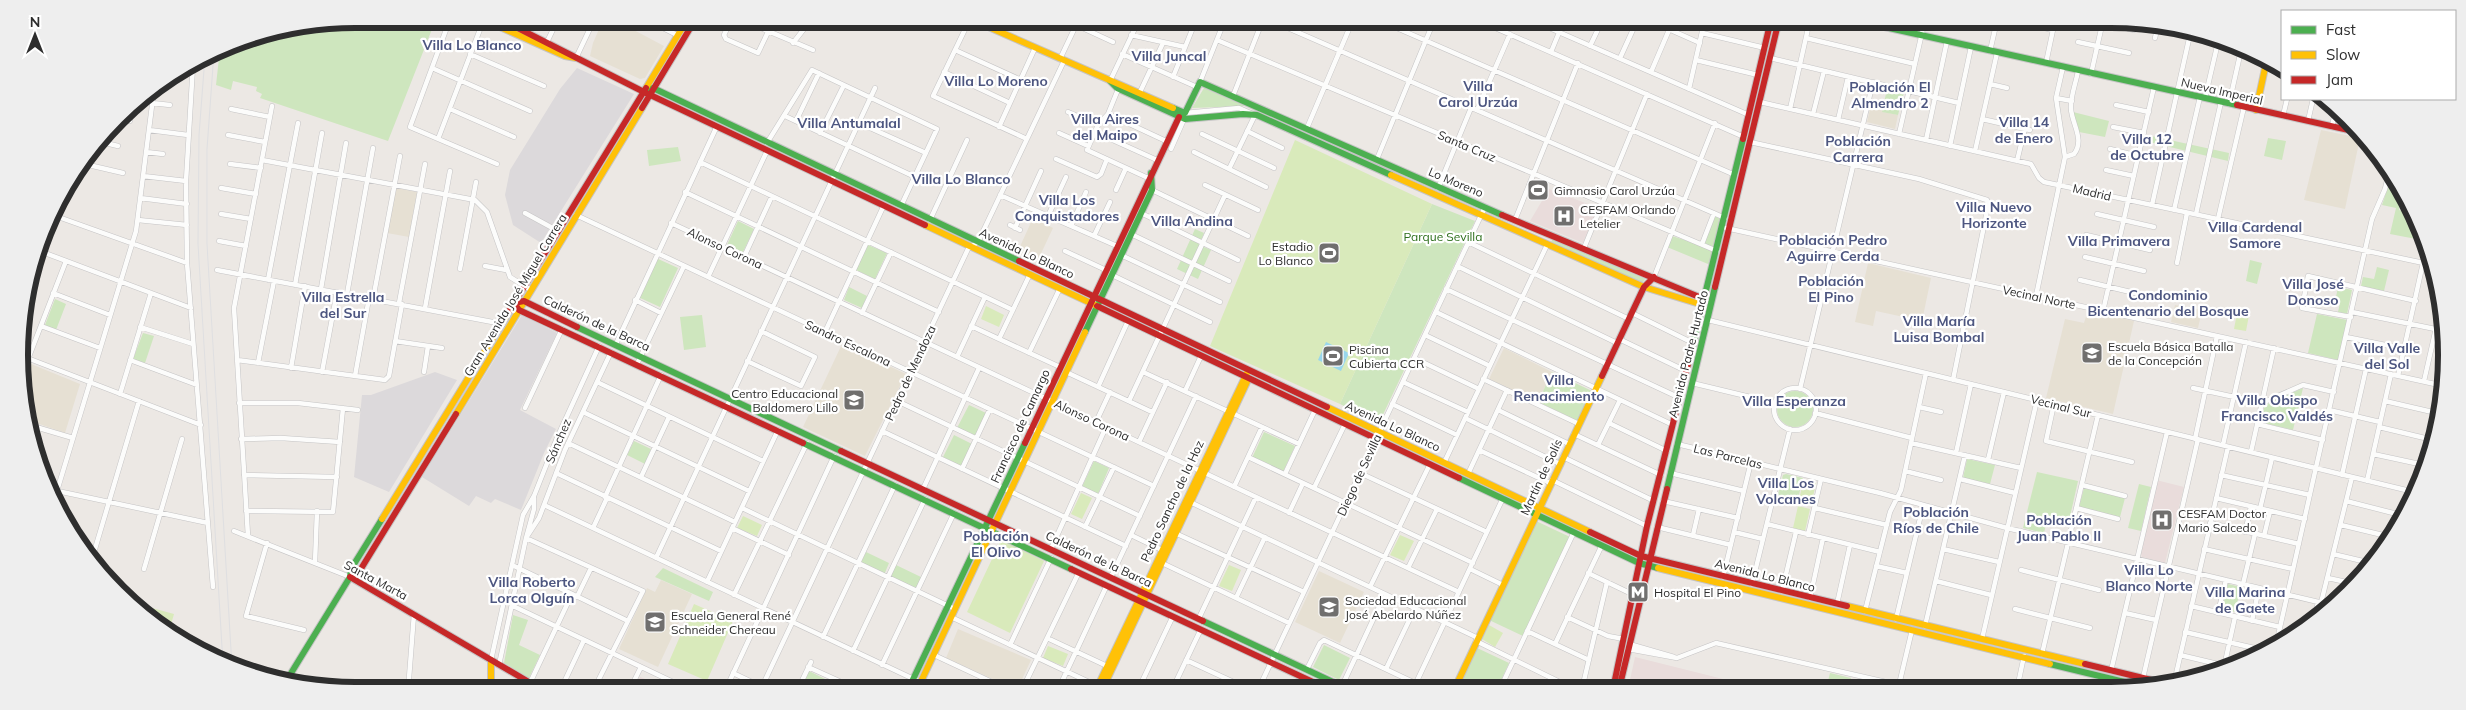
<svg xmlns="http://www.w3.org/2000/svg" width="2466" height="710" viewBox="0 0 2466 710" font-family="Mulish,sans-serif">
<rect width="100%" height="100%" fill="#ece8e4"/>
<path fill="#dcd9db" d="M577,68L634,94L541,243L513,225L505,195L510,170L560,89Z
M522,315L557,333L520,410L556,429L544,453L521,510L495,499L491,503L476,496L469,506L422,477Z
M435,372L457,380L389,492L354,477L362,395H371Z"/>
<path fill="#e6e0d3" d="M603,20H615L664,46L645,78L640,79L590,56L593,43Z
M1871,105L1883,107V112L1898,115L1895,129L1867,122Z
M2321,130L2360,138L2345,209L2304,200Z
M396,188L417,192L409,237L387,233Z
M1033,218L1053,228L1037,262L1017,253Z
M1868,263L1931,278L1922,321L1876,311L1873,326L1855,322Z
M2175,305L2202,310L2198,328L2171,322Z
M2088,310L2134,321L2113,414L2046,398L2065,319L2084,323Z
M842,344L906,374L865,456L803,427Z
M1504,348L1552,372L1538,402L1489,379Z
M31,364L80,384L65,433L28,420L24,381Z
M1319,571L1364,592L1340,643L1295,622Z
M661,580L692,594L658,667L619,649L647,588L655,592Z
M958,629L1031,660L1017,690L946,658Z"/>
<path fill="#e9dcdb" d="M1549,189L1598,208L1583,243L1530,221Z
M2156,480L2184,487L2165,563L2142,557L2141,554Z
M1635,657L1763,689H1628Z
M640,677L661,685L673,691H633Z"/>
<path fill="#cee6be" d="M355,19H436L388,141L260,98L262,94L256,91L257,87L233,81L231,90L216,85L220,49L227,44L290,25Z
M1204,88L1245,106L1192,108Z
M1887,89L1904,92L1898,115L1882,112Z
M2073,112L2109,121L2105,137L2079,132Z
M2147,135L2229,153L2228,161L2145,141Z
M2268,138L2286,141L2282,160L2264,156Z
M678,147L681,161L649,166L647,150Z
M2393,172L2403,192L2399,210L2415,214L2419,222L2416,239L2390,234L2396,208L2382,205Z
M1432,204L1475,221L1379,423L1340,404Z
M1715,216L1722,220L1711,263L1708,264L1667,247L1672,236L1703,246Z
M738,221L754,229L743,252L727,245Z
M1195,229L1204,233L1199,245L1211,250L1198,279L1177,269Z
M1553,239L1645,279L1641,285L1549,245Z
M868,245L887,253L875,279L856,270Z
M656,258L678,268L660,307L638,297Z
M2250,260L2262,263L2257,284L2246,281Z
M2377,267L2389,270L2384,291L2361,286L2363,277L2374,279Z
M849,287L867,296L862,308L844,300Z
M2338,287L2352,290L2347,314L2338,312L2340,303L2335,302Z
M55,299L66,304L56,330L45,325Z
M2317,314L2347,320L2338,360L2308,353Z
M702,315L706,347L684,350L680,317Z
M143,333L154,336L145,363L133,359Z
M1552,372L1592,391L1578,421L1538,402Z
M2303,388L2293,430L2260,422L2265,405Z
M1777 409a18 18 0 1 1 36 0a18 18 0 1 1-36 0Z
M969,405L986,413L975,436L957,428Z
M1264,432L1295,446L1283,472L1252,458Z
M954,435L972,444L961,466L943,457Z
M634,441L651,449L645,464L627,455Z
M1967,459L1995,465L1990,484L1963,478Z
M1094,461L1109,468L1098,494L1082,487Z
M2037,472L2078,481L2069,521L2048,516L2044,533L2023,528Z
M1786,474L1803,478L1797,503L1777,498L1783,475Z
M2139,484L2151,487L2141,531L2128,528Z
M2084,488L2125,498L2120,517L2079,507Z
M1536,521L1570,537L1523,636L1489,620Z
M866,552L889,563L884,575L860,564Z
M896,565L921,577L916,589L890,576Z
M663,568L713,592L709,601L655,577Z
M2228,584L2241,587L2235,612L2222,609Z
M513,615L528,620L519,645L540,655L529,678L504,663Z
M1324,645L1350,658L1339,680L1313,667Z
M1475,647L1509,663L1497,689L1456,690Z
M809,671L831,682L827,691H800Z
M1830,673L1851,678L1848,689H1826Z"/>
<path fill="#d9eabb" d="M1295,140L1432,204L1340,404L1210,346Z
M986,306L1004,315L999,327L981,319Z
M2238,308L2250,310L2246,331L2234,329Z
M1804,480L1816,483L1811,506L1798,503Z
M1081,493L1092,498L1082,519L1071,514Z
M1798,506L1810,509L1805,531L1793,528Z
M743,516L762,525L757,536L737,528Z
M1400,535L1414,541L1404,561L1390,555Z
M1001,540L1044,561L1010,633L967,612Z
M1229,565L1241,570L1232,591L1219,586Z
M134,603L174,614L168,635Z
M694,604L733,621L707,681L668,664Z
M1489,625L1503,633L1495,647L1482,639Z
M1048,646L1068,654L1063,666L1043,658Z"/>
<path fill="#99d6ec" d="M1326,342L1349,353L1341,371L1318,360Z"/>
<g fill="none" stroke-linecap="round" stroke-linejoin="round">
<g stroke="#c5c4c5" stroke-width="5.5">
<path id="street" d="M450,19L410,127L497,164
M647,20L677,35
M731,20L724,35L726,39L758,53L768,32
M742,20L813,50
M833,20L846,28
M969,21L933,96L1027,139
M1177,22L1221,29
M1274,22L1725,218
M1383,22L1735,175
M1484,23L1744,137
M1538,23L1749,115
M1655,23L1700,43
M1076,25L1113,42
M2031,25L2053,30
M2110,25L2134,30
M1702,33L1765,48
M1131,35L1185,47
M1806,38L1915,64
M2155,38L2158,25
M1217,40L1717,251
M547,42L558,19
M2078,42L2129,53
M793,43L811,20
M1590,46L1601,23
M955,50L1021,80
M1990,51L1996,25
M1551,52L1563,23
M470,54L544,86
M1122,54L1197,87
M576,58L594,20
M1620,58L1636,23
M1770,58L1959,103
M1060,59L1078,21
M1696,60L1758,75
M2046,63L2054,25
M193,65L186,181L187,263L213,587
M432,68L530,111
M944,72L1010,103
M1651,72L1669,30
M2091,74L2102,25
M1173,77L1194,25
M1110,81L1138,22
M1200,82L1224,22
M1990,84L2007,88
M1119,87L1108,114L1098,125L1087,150L1148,178
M1689,89L1704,23
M1140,92L1163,43
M1233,96L1262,22
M2056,98L2072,101
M2205,98L2219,38
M1760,102L2031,164L2039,178L2044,182L2433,265
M152,103L170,105
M2229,104L2242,46
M2116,105L2149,112
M231,109L270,117
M450,109L514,137
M1790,109L1809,24
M1477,110L1510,34
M1068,112L1098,125
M1185,113L1239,108L1255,115L1229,169
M1108,114L1166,141
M1813,114L1824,71
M785,116L915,177
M2283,116L2287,99
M118,118L130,121
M1982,119L2030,130
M1838,120L1848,77
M796,121L819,73
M2308,121L2313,99
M859,123L926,153
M999,127L1035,48
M2113,127L2144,133
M2332,127L2336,107
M1307,128L1352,22
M149,130L188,135
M1247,131L1282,148
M1095,132L1157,160
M820,133L844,85
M1059,133L1088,146
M1202,134L1274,168
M1899,134L1924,24
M228,135L265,142
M438,139L484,19
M1926,140L1947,41
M97,141L118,146
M1750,142L1919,179L1987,200L1988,206L1953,380
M767,143L812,70L937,129L901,206
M1950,146L1971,47
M1171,149L1185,117
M2110,149L2138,156
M1975,151L1997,53
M146,152L163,154
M1194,152L1266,187
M2065,157L2074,154C2085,140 2072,124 2071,109C2070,97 2076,83 2078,71
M1056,159L1097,177L1101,174L1107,159
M1377,159L1433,23
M262,160L475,200L487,212L510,277L531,290
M2017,161L2025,128
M700,162L1013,310
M80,163L123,173
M230,164L261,168
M2106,170L2134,176
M143,176L186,181
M1205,185L1258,210
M221,188L256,194
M1438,188L1471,108
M1116,190L1126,168
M1152,190L1248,236
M685,192L939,312
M1000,195L1117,246
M140,198L187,204
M2152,205L2191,30
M2174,210L2200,97
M525,213L558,231
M1141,213L1238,260
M50,214L187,263
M221,214L251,219
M2097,214L2154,227
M2196,214L2221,102
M576,215L1154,486
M1048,216L1066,177
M49,218L61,194
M2218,219L2244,107
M138,220L187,225
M930,220L967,140
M1515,220L1578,63
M671,223L1459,592
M1010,225L1020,230
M1071,226L1086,192
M1015,228L1041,171
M1726,228L2444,386
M1131,234L1229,281
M2086,235L2150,250
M1094,236L1110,202
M219,241L246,246
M1468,242L1629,319
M1702,244L1714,213
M1584,248L1647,94
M37,250L191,308
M1065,251L1106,270
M1121,255L1220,302
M744,257L772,196
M2085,257L2144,271
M2177,263L2187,213
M485,266L506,270
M1457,266L1617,343
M460,269L476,182
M217,270L503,324
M1112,275L1210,322
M708,277L767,151
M1654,277L1715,123
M268,280L298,123
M2080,280L2139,294
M295,285L322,133
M321,289L346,143
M1446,289L1680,398
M53,293L110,315
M347,294L373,148
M2036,296L2065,157L2056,98L2063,67
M373,299L400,156
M635,300L661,313
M399,303L425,164
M425,308L450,171
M2103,311L2154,87
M1436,312L1673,425
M2352,312L2445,331
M862,313L891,252
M1632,313L1693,343
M2351,317L2302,308L2308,276L2416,301
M1708,320L2414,492
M41,326L100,348
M971,326L1060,367
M140,327L193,344
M825,332L884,205
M1425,335L1490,366
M2346,337L2405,349
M999,339L1030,274
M1619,339L1686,371
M395,341L442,348
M616,344L717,126
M1029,353L1060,288
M22,356L201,425
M957,357L985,297
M1414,358L1479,389
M130,360L197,385
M237,360L385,380L389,376L402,304
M747,361L801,386L815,357L761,331
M258,363L274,281
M637,364L684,266
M291,368L305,286
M23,372L66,261
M322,372L337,292
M424,372L428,346
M1066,372L1152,412
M1143,372L1299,444
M355,376L369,298
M2398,376L2423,263
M1483,379L1579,424
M2424,381L2442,302
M597,382L763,461
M1403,382L1468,412
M1692,383L1775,403
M1098,387L1128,321
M2193,388L2262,403L2303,385L2334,392
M1774 409a21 21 0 1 1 42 0a21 21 0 1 1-42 0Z
M1800,389L1873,82
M1185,391L1201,356
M120,394L151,293
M897,401L1140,516
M1129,401L1225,195
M2385,401L2441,414
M239,403H298L358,410
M1392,404L1457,435
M2054,404L2046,441L2132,462
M1919,407L1941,412
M525,408L562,329
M1498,410L1569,444
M2329,410L2380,422
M583,412L749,491
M1815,413L1912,438
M1465,418L1560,464
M1096,422L1110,392
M1609,423L1667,451
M2257,424L2323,440
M29,425L73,438
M2379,427L2433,440
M882,431L1126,546
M1574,434L1661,475
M241,439L281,438L340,442
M2195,439L2217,336
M1139,442L1167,382
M568,443L735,522
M1911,443L2021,468
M1677,444L1880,493L2007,528L2331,605
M1598,445L1620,400
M2223,445L2246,342
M1479,450L1550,483
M2251,452L2274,348
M1956,453L1971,384
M2373,454L2424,465
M1248,457L1473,563
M1563,457L1654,501
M1988,460L2004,392
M1444,463L1547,245
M962,469L990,409
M1905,471L1941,480
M556,473L721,551
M1360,473L1487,532
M1670,473L1744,491
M1285,474L1315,410
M1468,474L1507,390
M244,475L337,477
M2221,475L2310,495
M2342,475L2366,369
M641,477L669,417
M1960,479L2015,493
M1552,480L1647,526
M2367,481L2391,374
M2082,485L2125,496
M1234,487L1262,427
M1314,488L1345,424
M48,489L208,523
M923,489L979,368
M605,497L661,375
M2216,498L2305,519
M1663,501L1738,518
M2346,501L2405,516
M1190,502L1478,638
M53,504L136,231L154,90
M544,505L937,690
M742,508L955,609
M1815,508L1887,525
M2076,508L2118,519
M2260,509L2272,458
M246,511L333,512L343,408
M1289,513L1303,483
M2210,523L2299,544
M1767,524L1880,552
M2341,525L2391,537
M1085,527L1114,467
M1657,527L1731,545
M593,528L607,498
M732,528L789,555
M234,531L350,577
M1734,532L1763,539
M2245,532L2251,507
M1175,533L1304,592
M1131,535L1162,550
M1693,535L1699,509
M1808,535L1821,479
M248,536L234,308L272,106
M2264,536L2270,511
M267,543L246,616L304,630
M1051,549L1106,427
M1943,549L1999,562
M2204,549L2293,569
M2333,554L2371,563
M656,558L875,88
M92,559L139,401
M315,563L317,511
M1162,563L1289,623
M512,565L628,621
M1876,566L1907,573
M1408,568L1437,509
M144,569L182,439
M1470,569L1503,585
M2021,570L2099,590
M1588,573L1634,595
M1111,577L1196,396
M1723,577L1751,462
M2328,578L2355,584
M1936,581L1991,595
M707,582L778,430
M1752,584L1790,429
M2243,584L2255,534
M1370,587L1430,464
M1782,591L1796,532
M734,595L807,443
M577,597L591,568
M1236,598L1265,537
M1810,598L1823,538
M2321,603L2352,477
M1837,604L1850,545
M513,606L692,691
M2191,606L2280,627
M2015,609L2090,628
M1865,611L1890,512L1901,490L1926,373
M2125,613L2156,620
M2218,613L2226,580
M951,617L1106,690
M1567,617L1608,636L1624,639
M2315,617L2318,602
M1199,618L1256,497
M1896,619L1923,506
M2252,621L2259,588
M1925,626L1965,455
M1527,631L1589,660
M2185,632L2267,651
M823,637L895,485
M1047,638L1107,666
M1982,639L2037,400
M1476,641L1574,689
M1555,644L1602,545
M1629,644L1674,657
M1010,645L1051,558
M2276,645L2372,219L2385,189L2390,168
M1628,649L1677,658L1716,643L1899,685
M853,651L925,499
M2042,654L2098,415
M934,655L1009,690
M2180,655L2226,666
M491,660L523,515L534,496L557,438L599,346
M1186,660L1251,690
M499,665L526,538L534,509V498
M882,665L954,513
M808,667L859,690
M2224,667L2235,617
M1307,669L1320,643L1324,640L1430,690
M1386,669L1415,608
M2111,671L2167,432
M733,673L771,691
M2143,678L2198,439
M523,679L525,691
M1141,682L1158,690
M530,683L572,594
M1416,683L1503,498
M2174,683L2228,447
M1342,686L1385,594
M2103,688L2106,678
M1500,689L1574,532
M1547,689L1552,678
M1582,689L1607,582
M1898,689L1912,630
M2017,689L2024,656
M832,690L837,680
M1022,690L1079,572
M1058,690L1107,585
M1138,690L1173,616
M1172,690L1201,629
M1258,690L1485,207
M408,691L414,614
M560,691L584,640
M593,691L643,591L526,538L539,518L565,450L611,352
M629,691L641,667
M725,691L834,456
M760,691L968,249L978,242L1064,61
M797,691L811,662"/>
</g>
<g stroke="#c5c4c5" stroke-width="8">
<path id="fast" d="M1871,24L2237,105
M1110,81L1117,88L1185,119L1243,114L1257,115L1391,175
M644,92L653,88L1019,261
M1173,108L1185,113L1200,82L1502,215
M577,327L841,451
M1085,332L1152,190L1151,173
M1688,364L1743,139
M803,443L1071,569
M1459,478L1639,563L1658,568
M1667,489L1715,287
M1203,621L1350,690
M2050,664L2149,688
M285,683L350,577L351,569L382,519
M908,690L1025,443"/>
</g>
<g stroke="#c5c4c5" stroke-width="8">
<path id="slow" d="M482,19L565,56L576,58
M975,21L1173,108
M646,88L687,20
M2256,110L2267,59
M1391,175L1644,287L1703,305
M925,225L1097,306
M1327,407L1590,532
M456,414L642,108
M382,519L508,313
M1658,568L2050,664
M1847,606L2085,664
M491,660V691
M917,690L1085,332
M1096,690L1247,373
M1102,690L1247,382L1245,377
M1454,690L1602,376"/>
</g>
<g stroke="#c5c4c5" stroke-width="8">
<path id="jam" d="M500,19L644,92
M644,92L925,225
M2237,105L2362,133
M642,108L695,20
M1743,139L1770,24
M1502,215L1704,299
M1019,261L1327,407
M1715,287L1778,24
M1097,306L1459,478
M508,313L646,88
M577,327L524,301L514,303L519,310L803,443
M1602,376L1644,287L1654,277
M1025,443L1179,117
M841,451L1203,621
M1590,532L1641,556L1847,606
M1071,569L1330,690
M350,577L544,691
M350,577L359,572L456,414
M2085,664L2168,684
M1613,689L1647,526L1688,364
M1619,689L1667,489"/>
</g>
<use href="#street" stroke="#fcfcfb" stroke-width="4.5"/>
<use href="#fast" stroke="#4caf50" stroke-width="6"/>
<use href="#slow" stroke="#ffc107" stroke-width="6"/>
<use href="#jam" stroke="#c62828" stroke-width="6"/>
<path stroke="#dfdfe1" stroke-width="1" d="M214,52L207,149V244L232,667
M205,57L199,135L198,244L223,664"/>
</g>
<defs>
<g id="stadium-square" transform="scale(1.125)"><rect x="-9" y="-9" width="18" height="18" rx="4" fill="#706f6e" stroke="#fff"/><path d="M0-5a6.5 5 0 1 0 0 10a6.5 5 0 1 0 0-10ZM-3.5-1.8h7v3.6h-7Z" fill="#fff"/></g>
<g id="hospital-square" transform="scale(1.125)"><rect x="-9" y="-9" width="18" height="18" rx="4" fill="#706f6e" stroke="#fff"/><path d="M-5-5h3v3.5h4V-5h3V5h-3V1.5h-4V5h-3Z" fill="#fff"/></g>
<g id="school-square" transform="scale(1.125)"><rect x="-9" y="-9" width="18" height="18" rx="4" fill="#706f6e" stroke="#fff"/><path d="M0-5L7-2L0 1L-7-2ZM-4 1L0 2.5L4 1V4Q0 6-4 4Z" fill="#fff"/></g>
<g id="metro-square" transform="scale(1.125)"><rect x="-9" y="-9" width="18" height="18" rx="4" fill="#706f6e" stroke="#fff"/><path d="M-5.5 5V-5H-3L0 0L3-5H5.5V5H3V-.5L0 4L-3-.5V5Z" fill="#fff"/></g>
</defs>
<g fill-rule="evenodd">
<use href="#stadium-square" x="1538" y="190"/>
<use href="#hospital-square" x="1564" y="216"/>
<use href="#stadium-square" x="1329" y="253"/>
<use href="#school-square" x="2092" y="353"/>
<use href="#stadium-square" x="1333" y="356"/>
<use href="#school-square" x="854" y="400"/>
<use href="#hospital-square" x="2162" y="520"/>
<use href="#metro-square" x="1638" y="592"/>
<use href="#school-square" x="1329" y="607"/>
<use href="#school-square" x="655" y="622"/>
</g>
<g text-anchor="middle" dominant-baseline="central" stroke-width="4.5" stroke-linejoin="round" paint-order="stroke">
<g font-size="12" fill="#2e2e2e" stroke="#fff">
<text transform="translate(2222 91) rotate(13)">Nueva Imperial</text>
<text transform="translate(1467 146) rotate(23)">Santa Cruz</text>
<text transform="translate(1456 182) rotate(23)">Lo Moreno</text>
<text transform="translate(2092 192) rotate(13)">Madrid</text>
<text transform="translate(725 248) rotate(25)">Alonso Corona</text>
<text transform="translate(1027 253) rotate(25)">Avenida Lo Blanco</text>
<text transform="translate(515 295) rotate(-59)">Gran Avenida José Miguel Carrera</text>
<text transform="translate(2039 297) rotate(12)">Vecinal Norte</text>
<text transform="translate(597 323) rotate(25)">Calderón de la Barca</text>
<text transform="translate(848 343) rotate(25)">Sandro Escalona</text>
<text transform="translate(1688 354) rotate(-76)">Avenida Padre Hurtado</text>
<text transform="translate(910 373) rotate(-65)">Pedro de Mendoza</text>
<text transform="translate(2061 406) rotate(14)">Vecinal Sur</text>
<text transform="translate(1092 420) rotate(25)">Alonso Corona</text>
<text transform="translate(1020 426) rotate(-65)">Francisco de Camargo</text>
<text transform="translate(1393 426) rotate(25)">Avenida Lo Blanco</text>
<text transform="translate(558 441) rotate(-67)">Sánchez</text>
<text transform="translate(1728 456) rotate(14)">Las Parcelas</text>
<text transform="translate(1359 475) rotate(-65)">Diego de Sevilla</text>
<text transform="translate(1541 477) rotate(-65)">Martín de Solís</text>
<text transform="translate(1172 501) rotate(-65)">Pedro Sancho de la Hoz</text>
<text transform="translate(1099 559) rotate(25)">Calderón de la Barca</text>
<text transform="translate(1765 575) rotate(14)">Avenida Lo Blanco</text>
<text transform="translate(376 580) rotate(28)">Santa Marta</text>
</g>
<g font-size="12" fill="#2e2e2e" stroke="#fff" text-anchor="start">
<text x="1554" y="190">Gimnasio Carol Urzúa</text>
<text x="1580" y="209">CESFAM Orlando<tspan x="1580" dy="14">Letelier</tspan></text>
<text x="1313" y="246" text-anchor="end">Estadio<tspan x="1313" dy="14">Lo Blanco</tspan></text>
<text x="2108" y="346">Escuela Básica Batalla<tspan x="2108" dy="14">de la Concepción</tspan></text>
<text x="1349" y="349">Piscina<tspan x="1349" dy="14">Cubierta CCR</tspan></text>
<text x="838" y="393" text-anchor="end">Centro Educacional<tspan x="838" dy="14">Baldomero Lillo</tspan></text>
<text x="2178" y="513">CESFAM Doctor<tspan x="2178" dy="14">Mario Salcedo</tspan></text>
<text x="1654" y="592">Hospital El Pino</text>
<text x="1345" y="600">Sociedad Educacional<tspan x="1345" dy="14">José Abelardo Núñez</tspan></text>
<text x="671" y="615">Escuela General René<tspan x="671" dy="14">Schneider Chereau</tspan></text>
</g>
<g font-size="12" fill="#2c6e1b" stroke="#fff">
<text x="1443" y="236">Parque Sevilla</text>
</g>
<g font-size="14" font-weight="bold" fill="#4d5680" stroke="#fff">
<text x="472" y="45">Villa Lo Blanco</text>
<text x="1169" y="56">Villa Juncal</text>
<text x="996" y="81">Villa Lo Moreno</text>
<text x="1478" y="86">Villa<tspan x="1478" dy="16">Carol Urzúa</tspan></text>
<text x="1890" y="87">Población El<tspan x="1890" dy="16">Almendro 2</tspan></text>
<text x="1105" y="119">Villa Aires<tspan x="1105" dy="16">del Maipo</tspan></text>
<text x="2024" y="122">Villa 14<tspan x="2024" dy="16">de Enero</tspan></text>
<text x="849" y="123">Villa Antumalal</text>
<text x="2147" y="139">Villa 12<tspan x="2147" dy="16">de Octubre</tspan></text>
<text x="1858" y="141">Población<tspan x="1858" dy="16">Carrera</tspan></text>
<text x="961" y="179">Villa Lo Blanco</text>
<text x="1067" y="200">Villa Los<tspan x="1067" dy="16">Conquistadores</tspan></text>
<text x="1994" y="207">Villa Nuevo<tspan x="1994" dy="16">Horizonte</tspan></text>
<text x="1192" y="221">Villa Andina</text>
<text x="2255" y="227">Villa Cardenal<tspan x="2255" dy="16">Samore</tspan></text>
<text x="1833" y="240">Población Pedro<tspan x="1833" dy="16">Aguirre Cerda</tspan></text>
<text x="2119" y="241">Villa Primavera</text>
<text x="1831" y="281">Población<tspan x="1831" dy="16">El Pino</tspan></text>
<text x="2313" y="284">Villa José<tspan x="2313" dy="16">Donoso</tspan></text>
<text x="2168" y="295">Condominio<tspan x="2168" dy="16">Bicentenario del Bosque</tspan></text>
<text x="343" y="297">Villa Estrella<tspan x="343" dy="16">del Sur</tspan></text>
<text x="1939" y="321">Villa María<tspan x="1939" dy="16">Luisa Bombal</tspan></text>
<text x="2387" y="348">Villa Valle<tspan x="2387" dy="16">del Sol</tspan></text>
<text x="1559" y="380">Villa<tspan x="1559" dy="16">Renacimiento</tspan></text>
<text x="2277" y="400">Villa Obispo<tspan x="2277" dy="16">Francisco Valdés</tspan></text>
<text x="1794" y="401">Villa Esperanza</text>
<text x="1786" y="483">Villa Los<tspan x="1786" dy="16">Volcanes</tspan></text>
<text x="1936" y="512">Población<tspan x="1936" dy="16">Ríos de Chile</tspan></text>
<text x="2059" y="520">Población<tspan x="2059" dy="16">Juan Pablo II</tspan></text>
<text x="996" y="536">Población<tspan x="996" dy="16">El Olivo</tspan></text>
<text x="2149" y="570">Villa Lo<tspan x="2149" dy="16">Blanco Norte</tspan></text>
<text x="532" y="582">Villa Roberto<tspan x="532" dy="16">Lorca Olguín</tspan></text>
<text x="2245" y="592">Villa Marina<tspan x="2245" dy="16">de Gaete</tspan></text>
</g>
</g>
<path d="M0 0H2466V710H0ZM355 28H2111A327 327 0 0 1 2438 355V355A327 327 0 0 1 2111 682H355A327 327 0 0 1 28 355V355A327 327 0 0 1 355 28Z" fill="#eee" fill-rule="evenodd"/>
<path fill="none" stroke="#2e2e2e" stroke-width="6" d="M355 28H2111A327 327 0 0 1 2438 355V355A327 327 0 0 1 2111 682H355A327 327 0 0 1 28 355V355A327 327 0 0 1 355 28Z"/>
<rect x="2281" y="10" width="175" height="90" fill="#ffffff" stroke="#ababab"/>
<rect x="2291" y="26" width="25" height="8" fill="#4caf50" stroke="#ababab"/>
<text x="2326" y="35" font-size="15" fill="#2e2e2e">Fast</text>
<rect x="2291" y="51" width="25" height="8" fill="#ffc107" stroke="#ababab"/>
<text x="2326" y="60" font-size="15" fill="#2e2e2e">Slow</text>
<rect x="2291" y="76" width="25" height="8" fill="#c62828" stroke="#ababab"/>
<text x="2326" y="85" font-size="15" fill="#2e2e2e">Jam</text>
<g transform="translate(35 35)" stroke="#ffffff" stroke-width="4" paint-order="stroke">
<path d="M0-4L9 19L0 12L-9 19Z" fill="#2e2e2e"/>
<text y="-8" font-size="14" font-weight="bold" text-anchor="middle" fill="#2e2e2e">N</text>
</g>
</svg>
